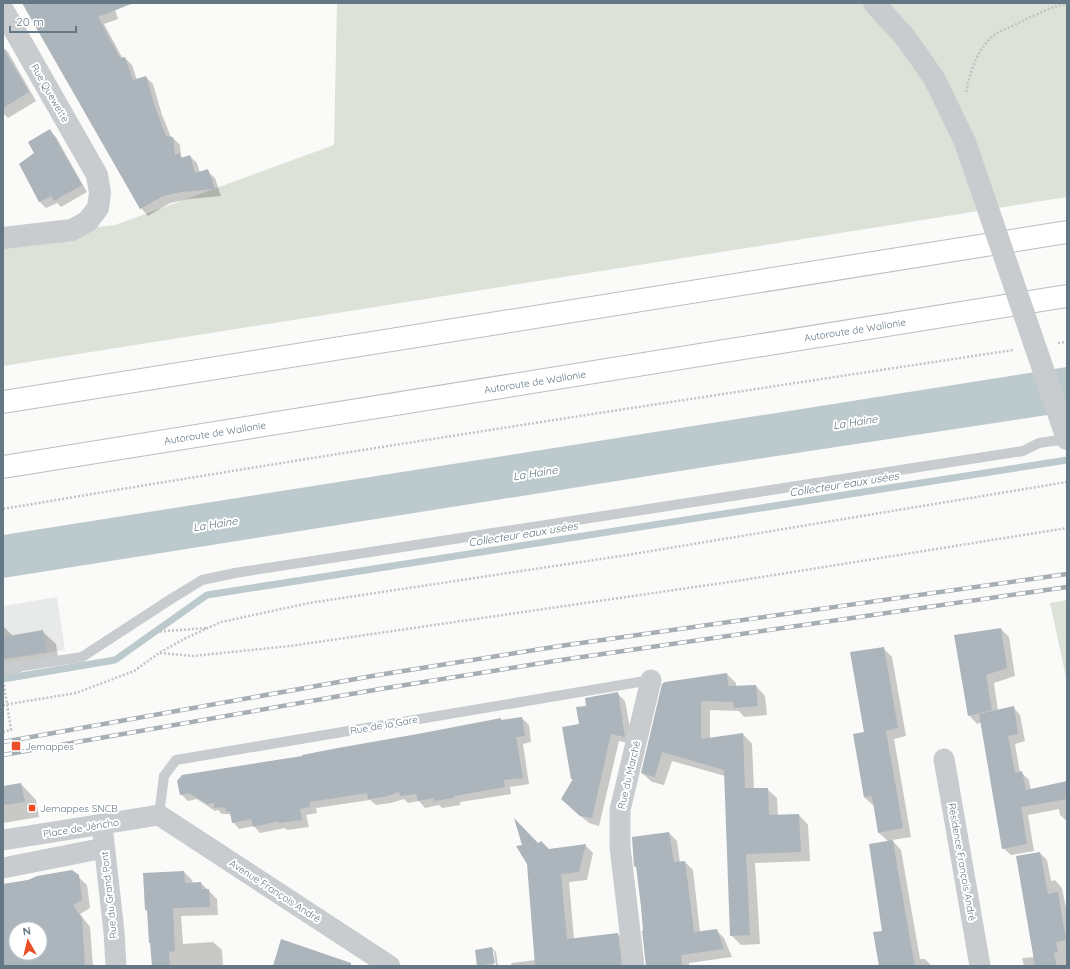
<svg xmlns="http://www.w3.org/2000/svg" width="1070" height="969" viewBox="0 0 1070 969" font-family="Quicksand,sans-serif">
<rect width="100%" height="100%" fill="#fafaf8"/>
<path fill="#e8e9e9" d="M57,597L65,650L3,660V606Z"/>
<path fill="#dce2d8" d="M337,3H1067V197L3,366V238L115,225L334,145Z
M1067,600V682L1050,603Z"/>
<path fill="#bdcacd" d="M1067,367V412L724,464L3,578V535Z"/>
<path fill="#0003" fill-rule="evenodd" d="M28,3H113L118,19L104,24L123,59L125,58L132,65L137,80L146,77L153,84L162,115L171,137L173,138L180,145L181,156L183,158L190,156L197,163L200,173L207,171L215,178L221,196L189,199L170,203L148,216L141,208Z
M3,47L8,52L36,101L8,118L3,113Z
M50,131L56,137L87,192L61,207L57,203L46,208L40,202L20,164L35,153Z
M3,626L13,636L43,632L56,644L59,664L22,670V672L3,676Z
M1001,629L1009,637L1015,676L994,683L998,711L1013,707L1020,715L1025,741L1015,744L1020,773H1022L1029,780L1031,790L1067,782V821L1060,815L1059,809L1028,815L1034,851L1011,855L1003,848L982,722L977,724L969,715Z
M883,648L892,657L906,736L894,739L911,837L892,840L901,850L920,959H925L932,966H880L889,842L879,833L875,805H873L864,797L854,735L865,733Z
M727,674L736,683V687L756,686L765,696L767,715L744,717L739,711L710,710V739L743,734L752,744L754,789H767L777,798L778,816L799,815L808,825L810,861L755,863L760,944L741,945L731,935L725,776L672,761L664,785L652,782L642,773L663,685Z
M617,693L625,701L633,744L619,741L599,826L589,823L570,807L573,780L572,779L580,725L587,706Z
M522,718L529,725L531,742L523,744L529,784L510,787L511,794L460,802V805L442,808L439,805L425,808L419,801L408,803L404,799L391,803L376,805L370,800L316,808L317,813L306,815L309,827L287,830L285,828L260,833L254,826L239,829L233,822L232,817L229,814H222L218,810L215,811L197,799L188,801L181,794L303,757L501,719L502,721Z
M21,784L36,800L39,817L3,823V787Z
M669,833L677,841L680,863L685,862L693,870L700,932L716,930L724,938L732,957L689,963V966H647L644,932L637,868L635,866Z
M539,844L549,850L585,845L593,853L587,880L569,882L574,939L618,934L626,942L628,966H510L512,963L536,960Z
M1040,853L1047,860L1051,881L1055,880L1062,888L1067,913V966H1024L1022,958L1034,957Z
M72,871L87,885L90,908L80,914L90,927L93,966H3V885ZM16,929H40V953H16Z
M184,872L192,880L193,884L201,883L217,899L218,915L181,916L183,944L213,942L222,950L223,966H153L148,912L146,910Z
M492,948L496,952L498,966H496L494,951H492L494,966H478L476,951Z"/>
<g fill="none" stroke-linecap="round" stroke-linejoin="round">
<path stroke="#bdcacd" stroke-width="7" d="M3,679L115,660L207,595L1067,460"/>
</g>
<path fill="#acb5bb" fill-rule="evenodd" d="M22,3H131V4L98,17L120,58L125,57L133,80L146,76L155,107L166,136L173,137L175,155L180,153L181,158L190,155L195,173L208,169L215,189L181,192L163,196L140,209Z
M3,48L29,92L3,108Z
M50,129L82,185L54,201L51,196L39,202L19,164L34,153L28,142Z
M1001,628L1007,668L986,675L992,710L968,716L954,635Z
M43,630L47,652L3,659V637Z
M884,647L898,728L886,731L903,828L878,833L872,796L864,797L853,734L864,732L850,652Z
M727,673L728,686L756,685L758,706L734,708L733,702L701,701V739L743,733L745,788H768L769,815L799,814L801,852L746,854L750,935L730,936L724,770L662,752L655,777L641,773L662,684L665,682Z
M618,692L625,737L611,734L592,818L580,816L561,799L573,779H571L562,727L579,724L576,707L586,706L585,698Z
M1014,706L1018,734L1008,736L1015,773L1022,771L1026,790L1067,781V799L1021,807L1027,844L1002,849L979,714Z
M522,717L525,736L516,737L523,778L504,780L505,787L454,796V798L434,801V798L418,801L416,794L400,796L399,792L384,797L368,799L367,793L310,802V807L300,809L302,820L279,823V821L253,827L251,819L232,823L230,811L226,812L225,807L214,808V803L207,804L189,793L180,795L177,781L182,775L302,756V755L338,748L423,733L501,718V720Z
M21,783L25,802L3,805V786Z
M514,818L538,843L541,841L549,849L586,844L579,872L561,874L567,939L618,933L622,966H535L527,864L516,846L522,845Z
M669,832L674,862L685,861L694,932L717,929L724,949L681,955L682,966H646L642,931H643L641,906L636,866L634,867L632,837Z
M893,840L897,866L915,966H879L873,932L882,931L869,844Z
M1040,852L1048,894L1058,892L1066,940L1056,942L1058,952L1054,953L1057,966H1035L1016,856Z
M72,870L79,875L82,900L73,905L82,918L85,966H3V884L28,880L37,876ZM16,929H40V953H16Z
M184,871L185,883L201,882L202,889H209L210,907L173,908L175,951L169,952L170,966H152L150,943H149L147,910H145L143,873Z
M281,939L351,963V966H273Z
M492,947L495,963L477,966L475,950Z"/>
<g fill="none" stroke-linecap="round" stroke-linejoin="round">
<g stroke="#babec1" stroke-width="24">
<path id="motorway" d="M3,402L1067,232
M3,467L1067,296"/>
</g>
<path stroke="#c1c4c6" stroke-width="2.5" stroke-dasharray="2 2" stroke-linecap="butt" d="M966,92C970,73 976,51 992,37C998,31 1016,25 1024,20C1038,14 1052,6 1067,4
M1058,343L1067,342
M3,509C339,452 676,401 1013,350
M152,632L207,628
M160,653L193,656L290,646L743,580L1067,528
M3,705L76,693L134,671L159,653L184,639L221,622L309,603L621,556L1067,482
M3,732L11,730L4,685"/>
<path stroke="#c8cccf" stroke-width="10" d="M3,669L82,657L171,599L202,580L235,573L1023,451L1039,443L1067,439
M159,815L164,776L176,760L651,680"/>
<path stroke="#c8cccf" stroke-width="21" d="M944,759L980,966
M102,825L114,932L116,966
M3,840L159,815L390,966
M3,868L104,848
M634,966L620,847V810L651,680"/>
<path stroke="#c8cccf" stroke-width="22" d="M874,3L905,37L934,78L965,142
M3,10L97,175L100,193L98,208L88,221L72,230L3,238"/>
<use href="#motorway" stroke="#fff" stroke-width="22"/>
<g stroke="#a6aeb3" stroke-width="4.5">
<path id="rail" d="M3,742L378,675L560,646L1067,574
M3,755L380,689L561,660L1067,587"/>
</g>
<use href="#rail" stroke="#fff" stroke-width="3" stroke-dasharray="9" stroke-linecap="butt"/>
<path stroke="#c8cccf" stroke-width="22" d="M965,142L1067,439"/>
</g>
<g fill="#eb4d26" stroke="#fff" stroke-width="1.5">
<rect x="11" y="741" width="10" height="10" rx="2"/>
<rect x="28" y="804" width="8" height="8" rx="2"/>
</g>
<g text-anchor="middle" dominant-baseline="central" stroke-width="4" stroke-linejoin="round" paint-order="stroke">
<g font-size="10" fill="#647784" stroke="#fff">
<text transform="translate(50 93) rotate(60)">Rue Quewette</text>
<text transform="translate(855 330) rotate(-9)">Autoroute de Wallonie</text>
<text transform="translate(535 382) rotate(-9)">Autoroute de Wallonie</text>
<text transform="translate(215 433) rotate(-9)">Autoroute de Wallonie</text>
<text transform="translate(384 725) rotate(-10)">Rue de la Gare</text>
<text transform="translate(629 775) rotate(-77)">Rue du Marché</text>
<text transform="translate(81 828) rotate(-9)">Place de Jéricho</text>
<text transform="translate(962 862) rotate(80)">Résidence François André</text>
<text transform="translate(275 891) rotate(33)">Avenue François André</text>
<text transform="translate(109 895) rotate(-96)">Rue du Grand Pont</text>
</g>
<g font-size="10" fill="#647784" stroke="#fff" text-anchor="start">
<text x="25" y="746">Jemappes</text>
<text x="40" y="808">Jemappes SNCB</text>
</g>
<g font-size="11" font-style="italic" fill="#5e767d" stroke="#fff">
<text transform="translate(855 422) rotate(-9)">La Haine</text>
<text transform="translate(535 473) rotate(-9)">La Haine</text>
<text transform="translate(844 484) rotate(-9)">Collecteur eaux usées</text>
<text transform="translate(215 524) rotate(-9)">La Haine</text>
<text transform="translate(523 534) rotate(-9)">Collecteur eaux usées</text>
</g>
</g>
<rect width="1070" height="969" fill="none" stroke="#647784" stroke-width="8"/>
<g transform="translate(28 941) rotate(352)"><circle r="19" fill="#ffffff" stroke="#c1c9ce"/>
<path d="M0-3L7 15L0 10L-7 15Z" fill="#eb4d26"/>
<text y="-6" font-size="11" font-weight="bold" text-anchor="middle" fill="#647784">N</text>
</g>
<path d="M10 26v6h66v-6" fill="none" stroke="#647784" stroke-width="2"/>
<text x="16" y="26" font-size="12" fill="#647784" stroke="#ffffff" stroke-width="3" paint-order="stroke">20 m</text>
</svg>
